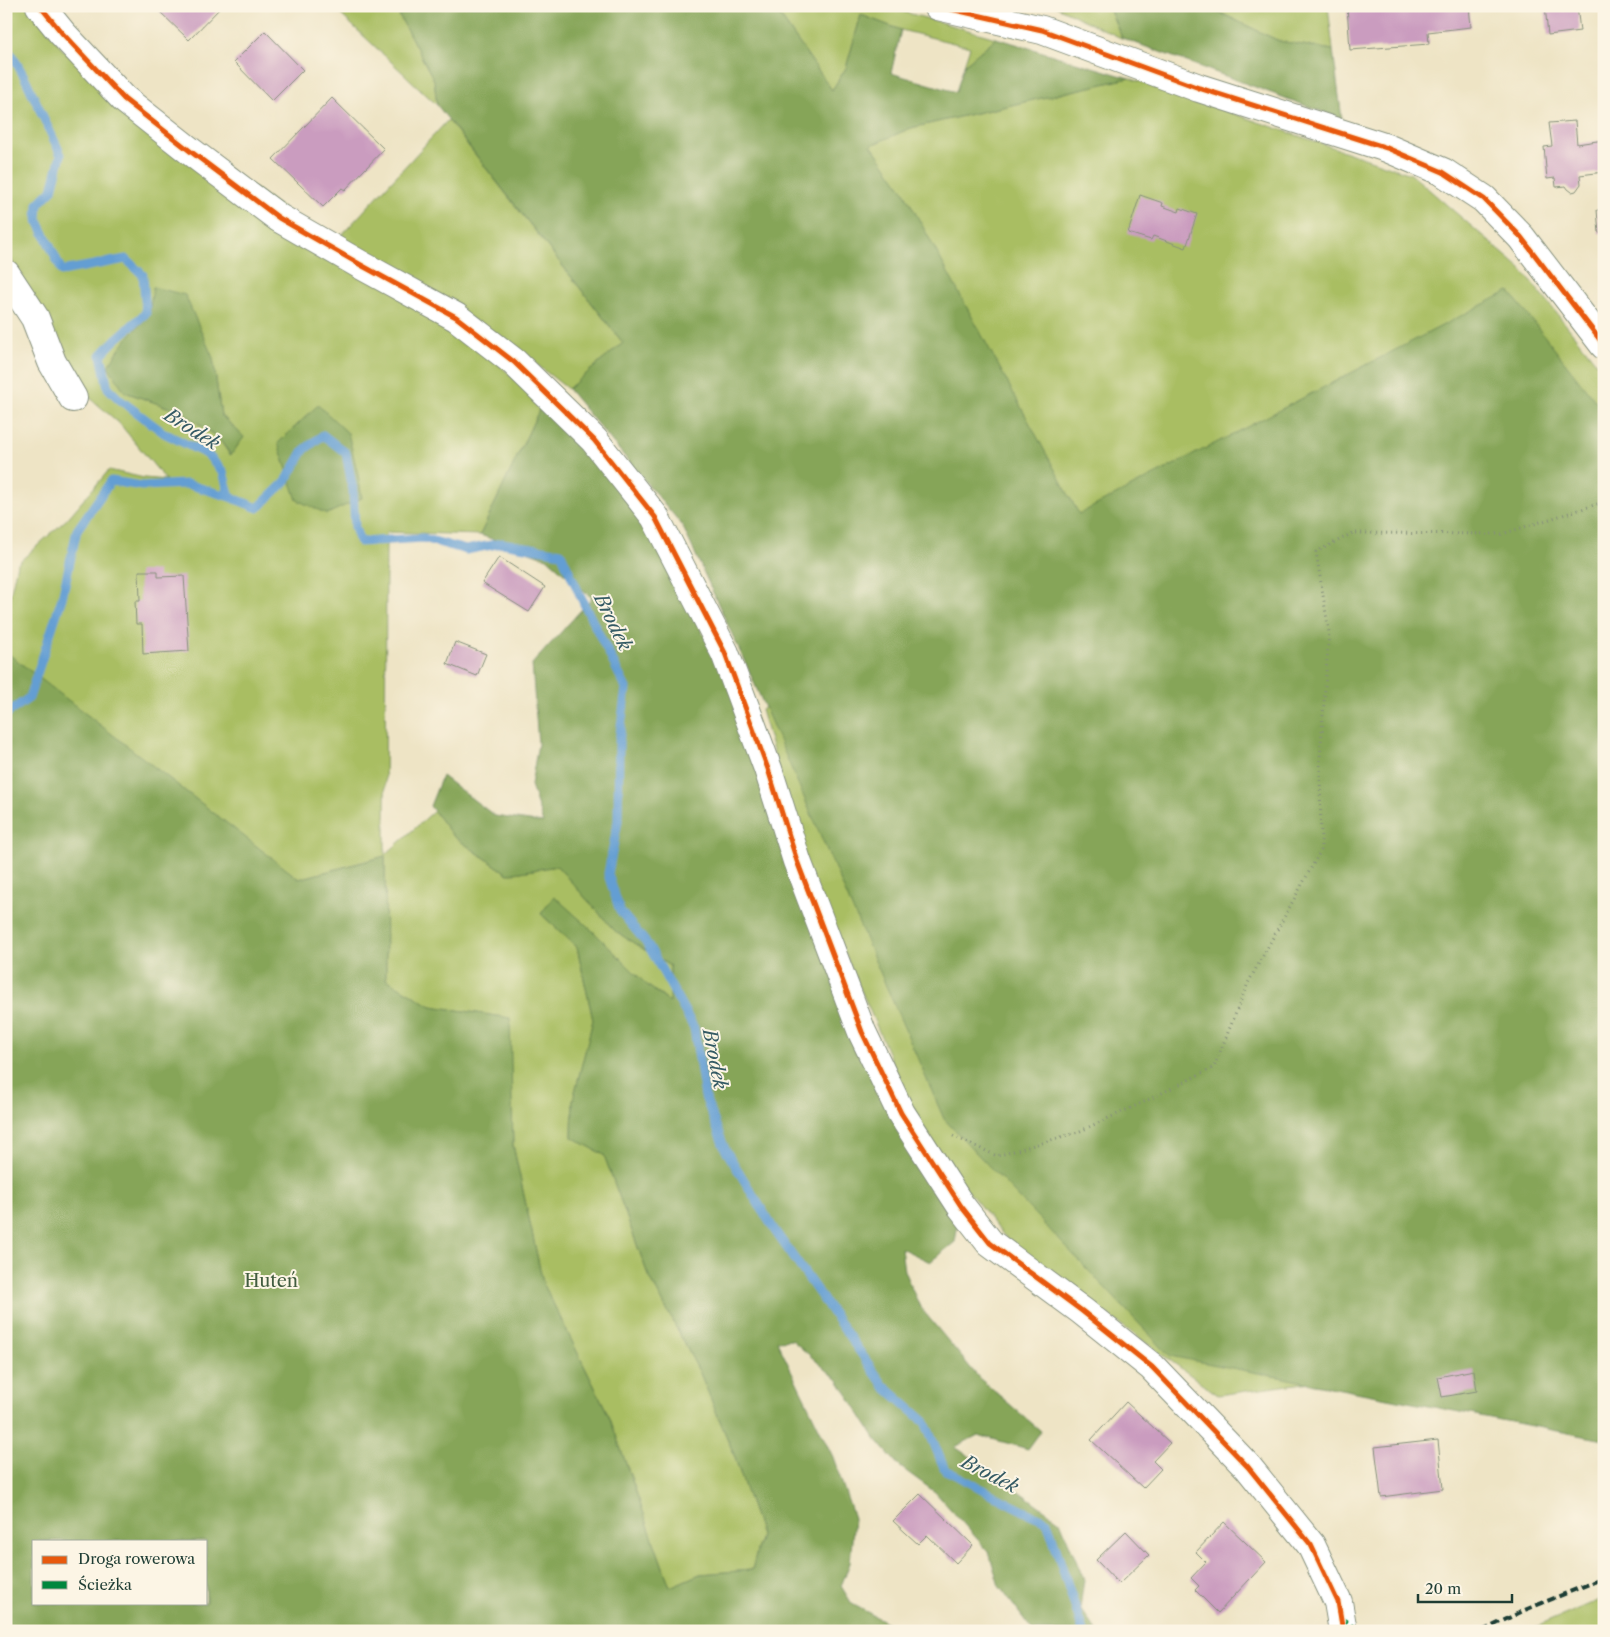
<svg xmlns="http://www.w3.org/2000/svg" width="1610" height="1637" viewBox="0 0 1610 1637" font-family="'Libre Caslon Text',serif">
<rect width="100%" height="100%" fill="#fcf5e5"/>
<filter id="ink" filterUnits="userSpaceOnUse"><feTurbulence type="fractalNoise" baseFrequency=".02" numOctaves="2"/><feDisplacementMap in="SourceGraphic" scale="10" xChannelSelector="R" yChannelSelector="G"/><feConvolveMatrix kernelMatrix="1 2 1 2 8 2 1 2 1" color-interpolation-filters="sRGB"/></filter>
<filter id="wash" filterUnits="userSpaceOnUse"><feTurbulence type="fractalNoise" baseFrequency=".0096" numOctaves="4" result="noise"/><feDisplacementMap in="SourceGraphic" scale="20" xChannelSelector="R" yChannelSelector="G"/><feGaussianBlur stdDeviation="1.12" result="paint"/><feColorMatrix in="noise" values="0 0 0 0 0 0 0 0 0 0 0 0 0 0 0 0 0 1.4 0 .05"/><feComposite in="paint" operator="in"/></filter>
<g filter="url(#wash)">
<rect width="100%" height="100%" fill="#eee4c5"/>
<path fill="#a9be62" stroke="#647e4b" fill-rule="evenodd" d="M6 6H29L63 50 410 300 493 359 542 404 480 535 386 532 385 855 434 811 453 836 508 874 557 866 615 931 670 966 671 1003 647 985 596 934 554 897 541 914 577 947 593 1020 573 1100 572 1137 604 1155 647 1272 700 1373 733 1452 761 1535 752 1570 700 1574 670 1587 609 1416 543 1283 513 1145 509 1018 431 1006 386 979 385 856 299 879 499 1631H6V597L9 601 17 564 67 519 109 470 144 478 166 480 119 423 73 383 35 298 10 258 6 247ZM150 315 213 358 221 415 244 437 230 455 219 439 184 413 125 392 127 338ZM34 1541H206V1603H34Z
M334 6H394L434 80 437 105 336 10Z
M773 6H883L996 38 964 65 970 47 901 30 861 15 846 68 832 90Z
M1055 6H1108L1122 38H1121Z
M1206 6H1328L1333 50 1279 41Z
M1129 78 1411 174 1521 269 1604 372V1399L1554 1348 1218 1395 1051 1274 1005 1237 969 1192 901 1113 904 1089 807 866 761 710 926 601 870 145 911 128Z
M448 120 623 343 568 389 499 335 337 240Z
M1604 1598V1631H1527Z"/>
<path fill="#86a558" stroke="#527146" fill-rule="evenodd" d="M394 6H773L832 90 846 68 861 15 901 30 891 73 956 92 964 65 996 38 1129 78 911 128 871 145 903 190 1079 514 1509 291 1604 412V1440L1170 1356 944 1119 749 671 682 525 568 389 623 343 437 105 434 80Z
M1108 6H1206L1279 41 1333 50 1342 119 1122 38Z
M153 287 185 295 213 358 221 415 244 437 231 455 219 439 184 413 125 392 108 366 127 338 149 315Z
M542 404 629 496 739 701 808 900 959 1218 955 1242 930 1262 901 1248 904 1271 920 1307 979 1378 1041 1431 1028 1449 978 1435 955 1447 988 1469 1060 1521 1084 1580 1080 1608 1097 1631H1033L999 1586 989 1552 935 1492 899 1466 875 1438 838 1380 792 1340 777 1341 833 1457 854 1518 850 1563 841 1586 852 1604 903 1631H751L741 1628 737 1631H6V652L299 879 385 856 386 979 431 1006 510 1018 513 1145 543 1283 609 1416 670 1587 700 1574 752 1570 761 1535 733 1452 700 1373 647 1272 604 1155 572 1137 573 1100 593 1020 577 947 541 914 554 896 596 934 647 985 670 1003V966L615 931 557 866 508 874 453 836 430 806 442 776 495 816 543 823 531 785 538 744 532 664 592 598 547 558 480 535ZM34 1541H206V1603H34Z
M318 405 348 433 358 475 362 498 327 514 297 500 278 443Z"/>
<g fill="none" stroke-linecap="round" stroke-linejoin="round">
<path stroke="#649ed3" stroke-width="9" d="M6 51 12 55 25 78 61 155 52 190 38 204 37 219 62 271 126 259 143 275 146 313 115 340 101 355 108 388 119 399 164 433 208 455 223 472 230 497 258 508 286 481 304 450 323 435 346 453 353 490 355 528 360 542 423 538 466 550 502 543 561 553 584 604 626 688 619 742 618 821 608 874 620 911 648 945 694 1028 705 1097 725 1149 775 1231 884 1386 925 1422 945 1470C980 1486 1012 1508 1047 1521L1083 1631
M6 714 29 698 62 598 77 530 111 481 142 486 187 484 230 497"/>
</g>
<g id="blocks">
<path fill="#ca9cbf" d="M154 6H222L189 40Z
M1347 6H1469L1471 27 1428 32 1429 44 1350 50Z
M1545 6H1577L1580 31 1548 35Z
M265 31 303 70 272 101 234 62Z
M332 98 384 149 345 190 342 188 323 207 273 159Z
M1575 121 1577 144 1604 140V172L1580 175 1581 184 1576 191 1572 192 1568 189 1566 186 1556 187 1555 178 1547 179 1544 147 1552 146 1549 123Z
M1140 195 1163 203 1162 206 1179 212 1180 208 1197 214 1186 248 1153 236 1151 240 1128 233Z
M1604 209V233H1599L1597 210Z
M499 557 545 587 529 612 482 583Z
M139 571H158V577L184 576 189 651 143 654 142 624H136L135 601H140Z
M455 642 486 654 477 676 447 664Z
M1474 1370 1477 1391 1442 1397 1438 1377Z
M1126 1402 1170 1443 1153 1461 1161 1469 1143 1488 1091 1440Z
M1438 1440 1443 1489 1381 1497 1375 1447Z
M920 1494 973 1545 956 1563 927 1535 918 1544 893 1521Z
M1224 1522 1266 1562 1218 1613 1195 1590 1199 1586 1191 1578 1206 1562 1196 1552Z
M1126 1531 1149 1555 1119 1584 1096 1560Z"/>
</g>
</g>
<g filter="url(#ink)">
<use href="#blocks" fill-opacity="0" stroke="#86907c" stroke-width="1"/>
<g fill="none" stroke-linecap="round" stroke-linejoin="round">
<defs>
<path id="minor" d="M40 6 62 33 124 99 190 151 279 218 361 265 456 317 514 362 594 440 655 517 725 653 768 769 797 861 862 1032 901 1113 961 1206 990 1243 1082 1311 1152 1367 1248 1467 1311 1545 1338 1602 1343 1631
M938 6 1042 30 1199 88 1387 148 1443 172 1484 199 1521 237 1604 345
M6 274 35 318 52 362 73 398"/>
</defs>
<use href="#minor" stroke="#86907c" stroke-width="30"/>
<path stroke="#86907c" stroke-width="3" stroke-dasharray="1 4" stroke-linecap="butt" d="M953 1136 997 1156 1078 1132 1146 1101 1214 1067 1248 983 1321 850 1320 758 1329 632 1316 552 1353 533 1502 534 1604 502
M1602 1397 1604 1396"/>
<use href="#minor" stroke="#fff" stroke-width="28"/>
<path stroke="#1f3d34" stroke-width="4" stroke-dasharray="8 4" stroke-linecap="butt" d="M1482 1631 1525 1610 1604 1578"/>
<path stroke="#00873e" stroke-width="4" stroke-dasharray="8 4" stroke-linecap="butt" d="M1341 1618 1360 1631"/>
<defs>
<path id="cycleway" d="M40 6 62 33 124 99 190 151 279 218 361 265 456 317 514 362 594 440 655 517 725 653 768 769 797 861 862 1032 901 1113 961 1206 990 1243 1082 1311 1152 1367 1248 1467 1311 1545 1338 1602 1343 1631
M938 6 1042 30 1199 88 1387 148 1443 172 1484 199 1521 237 1604 345"/>
</defs>
<use href="#cycleway" stroke="#fcf5e5" stroke-width="8"/>
<use href="#cycleway" stroke="#e8590c" stroke-width="5"/>
</g>
</g>
<g text-anchor="middle" dominant-baseline="central" stroke-width="4" stroke-linejoin="round" paint-order="stroke">
<g font-size="18" fill="#425d40" stroke="#fcf5e5">
<text x="271" y="1281">Huteń</text>
</g>
<g font-size="19" font-style="italic" fill="#345a64" stroke="#fcf5e5">
<text transform="translate(192 429) rotate(32)">Brodek</text>
<text transform="translate(613 622) rotate(64)">Brodek</text>
<text transform="translate(715 1059) rotate(79)">Brodek</text>
<text transform="translate(990 1474) rotate(27)">Brodek</text>
</g>
</g>
<rect width="1610" height="1637" fill="none" stroke="#fcf5e5" stroke-width="25"/>
<rect x="32" y="1540" width="175" height="65" fill="#fcf5e5" stroke="#a4ab9e"/>
<rect x="42" y="1556" width="25" height="8" fill="#e8590c" stroke="#a4ab9e"/>
<text x="78" y="1564" font-size="15" fill="#1f3d34">Droga rowerowa</text>
<rect x="42" y="1581" width="25" height="8" fill="#00873e" stroke="#a4ab9e"/>
<text x="78" y="1590" font-size="15" fill="#1f3d34">Ścieżka</text>
<path d="M1418 1594v8h94v-8" fill="none" stroke="#1f3d34" stroke-width="2.5"/>
<text x="1425" y="1594" font-size="15" fill="#1f3d34" stroke="#fcf5e5" stroke-width="4" paint-order="stroke">20 m</text>
</svg>
